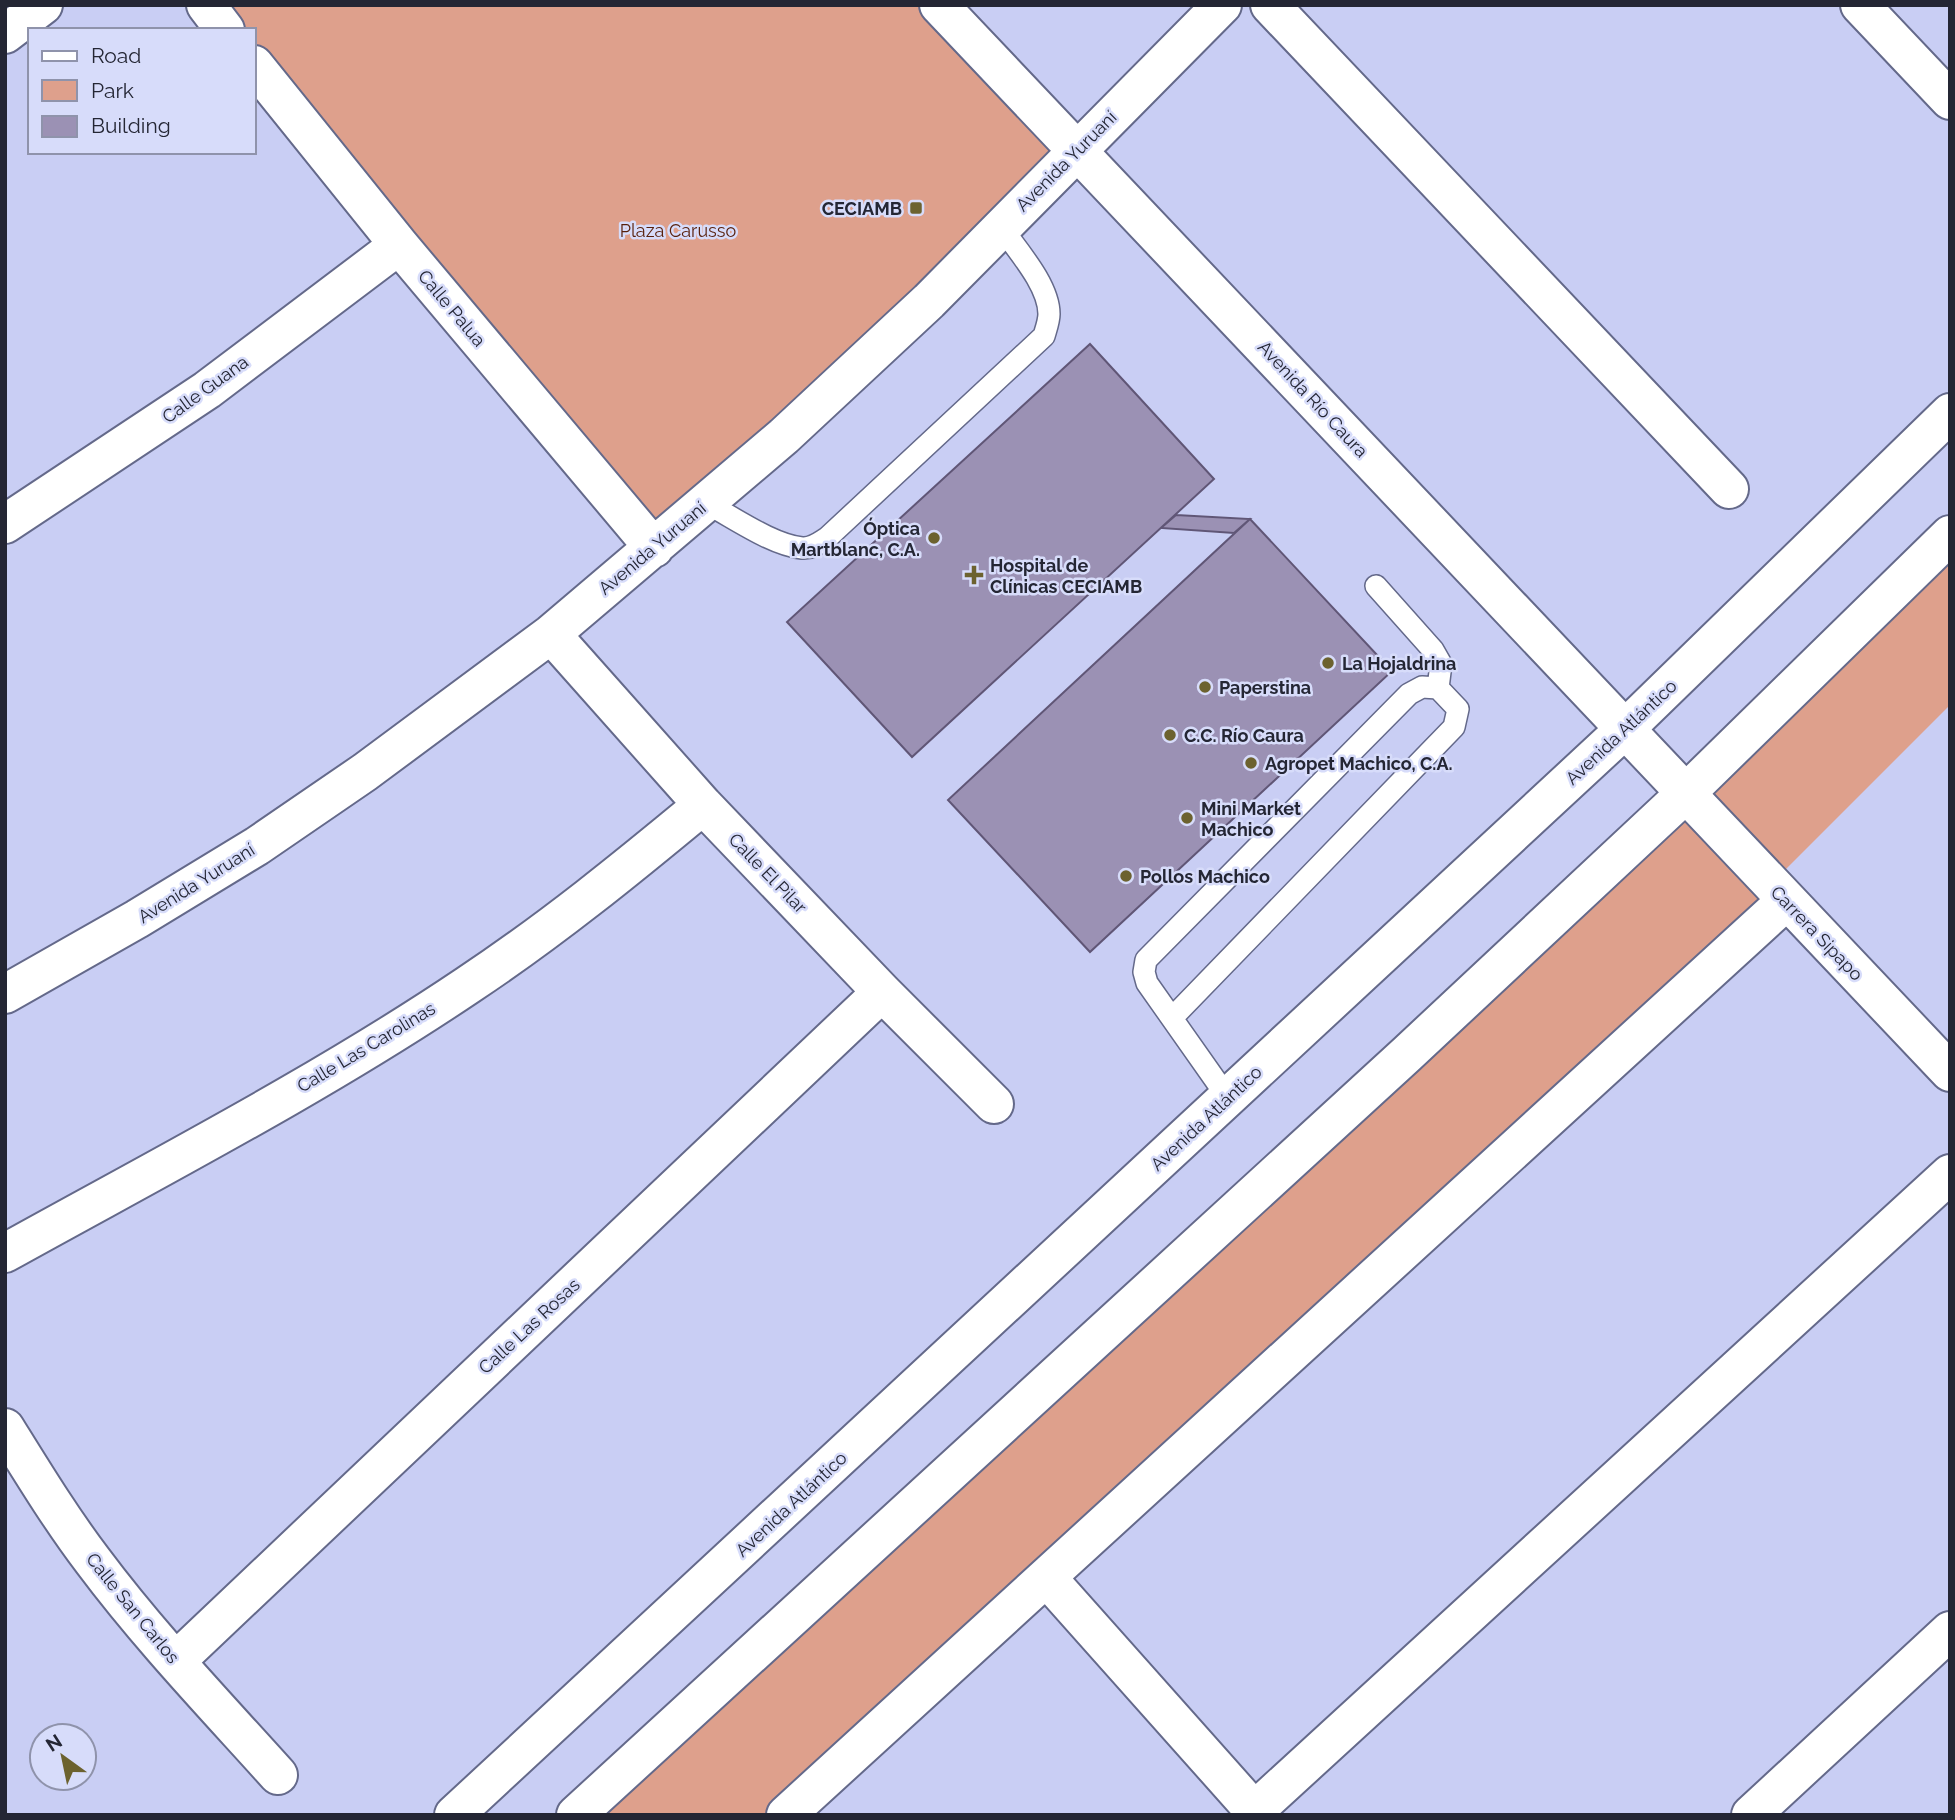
<svg xmlns="http://www.w3.org/2000/svg" width="1955" height="1820" viewBox="0 0 1955 1820" font-family="Raleway,sans-serif">
<rect width="100%" height="100%" fill="#c9cef4"/>
<path fill="#dea08c" d="M206 5H939L1076 150 654 548 254 65V30H225Z
M1950 535V705L1771 884 1786 901 786 1815H576Z"/>
<path fill="#9b91b4" stroke="#605676" stroke-width="2" d="M1090 344 1214 479 912 757 787 622Z
M1176 515 1250 519 1234 533 1161 528Z
M1250 519 1392 671 1090 952 948 800Z"/>
<g fill="none" stroke-linecap="round" stroke-linejoin="round">
<defs>
<path id="lane" d="M706 503C733 517 772 545 802 548 812 549 819 543 827 538L1044 336C1046 329 1049 321 1049 314 1049 285 1017 250 1001 227
M1376 586 1433 650 1441 664 1438 688
M1172 1018 1454 727 1458 709 1438 688 1422 687 1409 694 1146 960 1144 972 1147 983 1228 1098"/>
<path id="street" d="M206 5 225 30
M939 5 1950 1072
M1270 5 1729 489
M1860 5 1950 100
M5 34 43 5
M254 65 399 245 654 548
M5 524 207 390 399 245
M551 634 703 805 882 992 994 1104
M5 994 137 919 257 846 365 772 551 634 784 436 929 301 1222 5
M5 1253C160 1167 321 1084 468 985 551 930 627 868 703 805
M5 1428C33 1473 61 1519 93 1561 149 1636 215 1705 278 1775
M1047 1578 1258 1815
M176 1661 882 992
M786 1815 1786 901
M1250 1815 1950 1174
M1751 1815 1950 1631"/>
<path id="secondary" d="M454 1815 1625 729 1950 413
M576 1815 1407 1054 1685 794 1950 535"/>
</defs>
<use href="#lane" stroke="#64698a" stroke-width="24"/>
<use href="#street" stroke="#64698a" stroke-width="42"/>
<use href="#secondary" stroke="#64698a" stroke-width="42"/>
<use href="#lane" stroke="#fff" stroke-width="21"/>
<use href="#street" stroke="#fff" stroke-width="38"/>
<use href="#secondary" stroke="#fff" stroke-width="38"/>
</g>
<g fill="#6c622f" stroke="#d7dcfa" stroke-width="2.5">
<rect x="909" y="201" width="14" height="14" rx="3.5"/>
<circle cx="934" cy="538" r="7"/>
<path d="M970.5 564.5h7v7h7v7h-7v7h-7v-7h-7v-7h7z"/>
<circle cx="1328" cy="663" r="7"/>
<circle cx="1205" cy="687" r="7"/>
<circle cx="1170" cy="735" r="7"/>
<circle cx="1251" cy="763" r="7"/>
<circle cx="1187" cy="818" r="7"/>
<circle cx="1126" cy="876" r="7"/>
</g>
<g text-anchor="middle" dominant-baseline="central" stroke-width="5" stroke-linejoin="round" paint-order="stroke">
<g font-size="18" fill="#242634" stroke="#d7dcfa">
<text transform="translate(1066 161) rotate(-45)">Avenida Yuruaní</text>
<text transform="translate(452 308) rotate(50)">Calle Palua</text>
<text transform="translate(205 389) rotate(-36)">Calle Guana</text>
<text transform="translate(1313 399) rotate(47)">Avenida Río Caura</text>
<text transform="translate(652 548) rotate(-40)">Avenida Yuruaní</text>
<text transform="translate(1621 732) rotate(-43)">Avenida Atlántico</text>
<text transform="translate(768 873) rotate(46)">Calle El Pilar</text>
<text transform="translate(196 883) rotate(-32)">Avenida Yuruaní</text>
<text transform="translate(1817 933) rotate(46)">Carrera Sipapo</text>
<text transform="translate(366 1047) rotate(-31)">Calle Las Carolinas</text>
<text transform="translate(1206 1118) rotate(-43)">Avenida Atlántico</text>
<text transform="translate(529 1326) rotate(-43)">Calle Las Rosas</text>
<text transform="translate(791 1504) rotate(-43)">Avenida Atlántico</text>
<text transform="translate(133 1608) rotate(51)">Calle San Carlos</text>
</g>
<g font-size="18" font-weight="bold" fill="#242634" stroke="#d7dcfa" text-anchor="start">
<text x="902" y="208" text-anchor="end">CECIAMB</text>
<text x="920" y="528" text-anchor="end">Óptica<tspan x="920" dy="21">Martblanc, C.A.</tspan></text>
<text x="990" y="565">Hospital de<tspan x="990" dy="21">Clínicas CECIAMB</tspan></text>
<text x="1342" y="663">La Hojaldrina</text>
<text x="1219" y="687">Paperstina</text>
<text x="1184" y="735">C.C. Río Caura</text>
<text x="1265" y="763">Agropet Machico, C.A.</text>
<text x="1201" y="808">Mini Market<tspan x="1201" dy="21">Machico</tspan></text>
<text x="1140" y="876">Pollos Machico</text>
</g>
<g font-size="18" fill="#581f0a" stroke="#d7dcfa">
<text x="678" y="230">Plaza Carusso</text>
</g>
</g>
<rect width="1955" height="1820" fill="none" stroke="#242634" stroke-width="14"/>
<rect x="28" y="28" width="228" height="126" fill="#d7dcfa" stroke="#8f93ab" stroke-width="2"/>
<rect x="42" y="51" width="35" height="10" fill="#ffffff" stroke="#8f93ab" stroke-width="2"/>
<text x="91" y="63" font-size="21" fill="#242634">Road</text>
<rect x="42" y="80" width="35" height="21" fill="#dea08c" stroke="#8f93ab" stroke-width="2"/>
<text x="91" y="98" font-size="21" fill="#242634">Park</text>
<rect x="42" y="116" width="35" height="21" fill="#9b91b4" stroke="#8f93ab" stroke-width="2"/>
<text x="91" y="133" font-size="21" fill="#242634">Building</text>
<g transform="translate(63 1757) rotate(327)"><circle r="33" fill="#d7dcfa" stroke="#8f93ab" stroke-width="2"/>
<path d="M0-5L12 26L0 18L-12 26Z" fill="#6c622f"/>
<text y="-10" font-size="19" font-weight="bold" text-anchor="middle" fill="#242634">N</text>
</g>
</svg>
